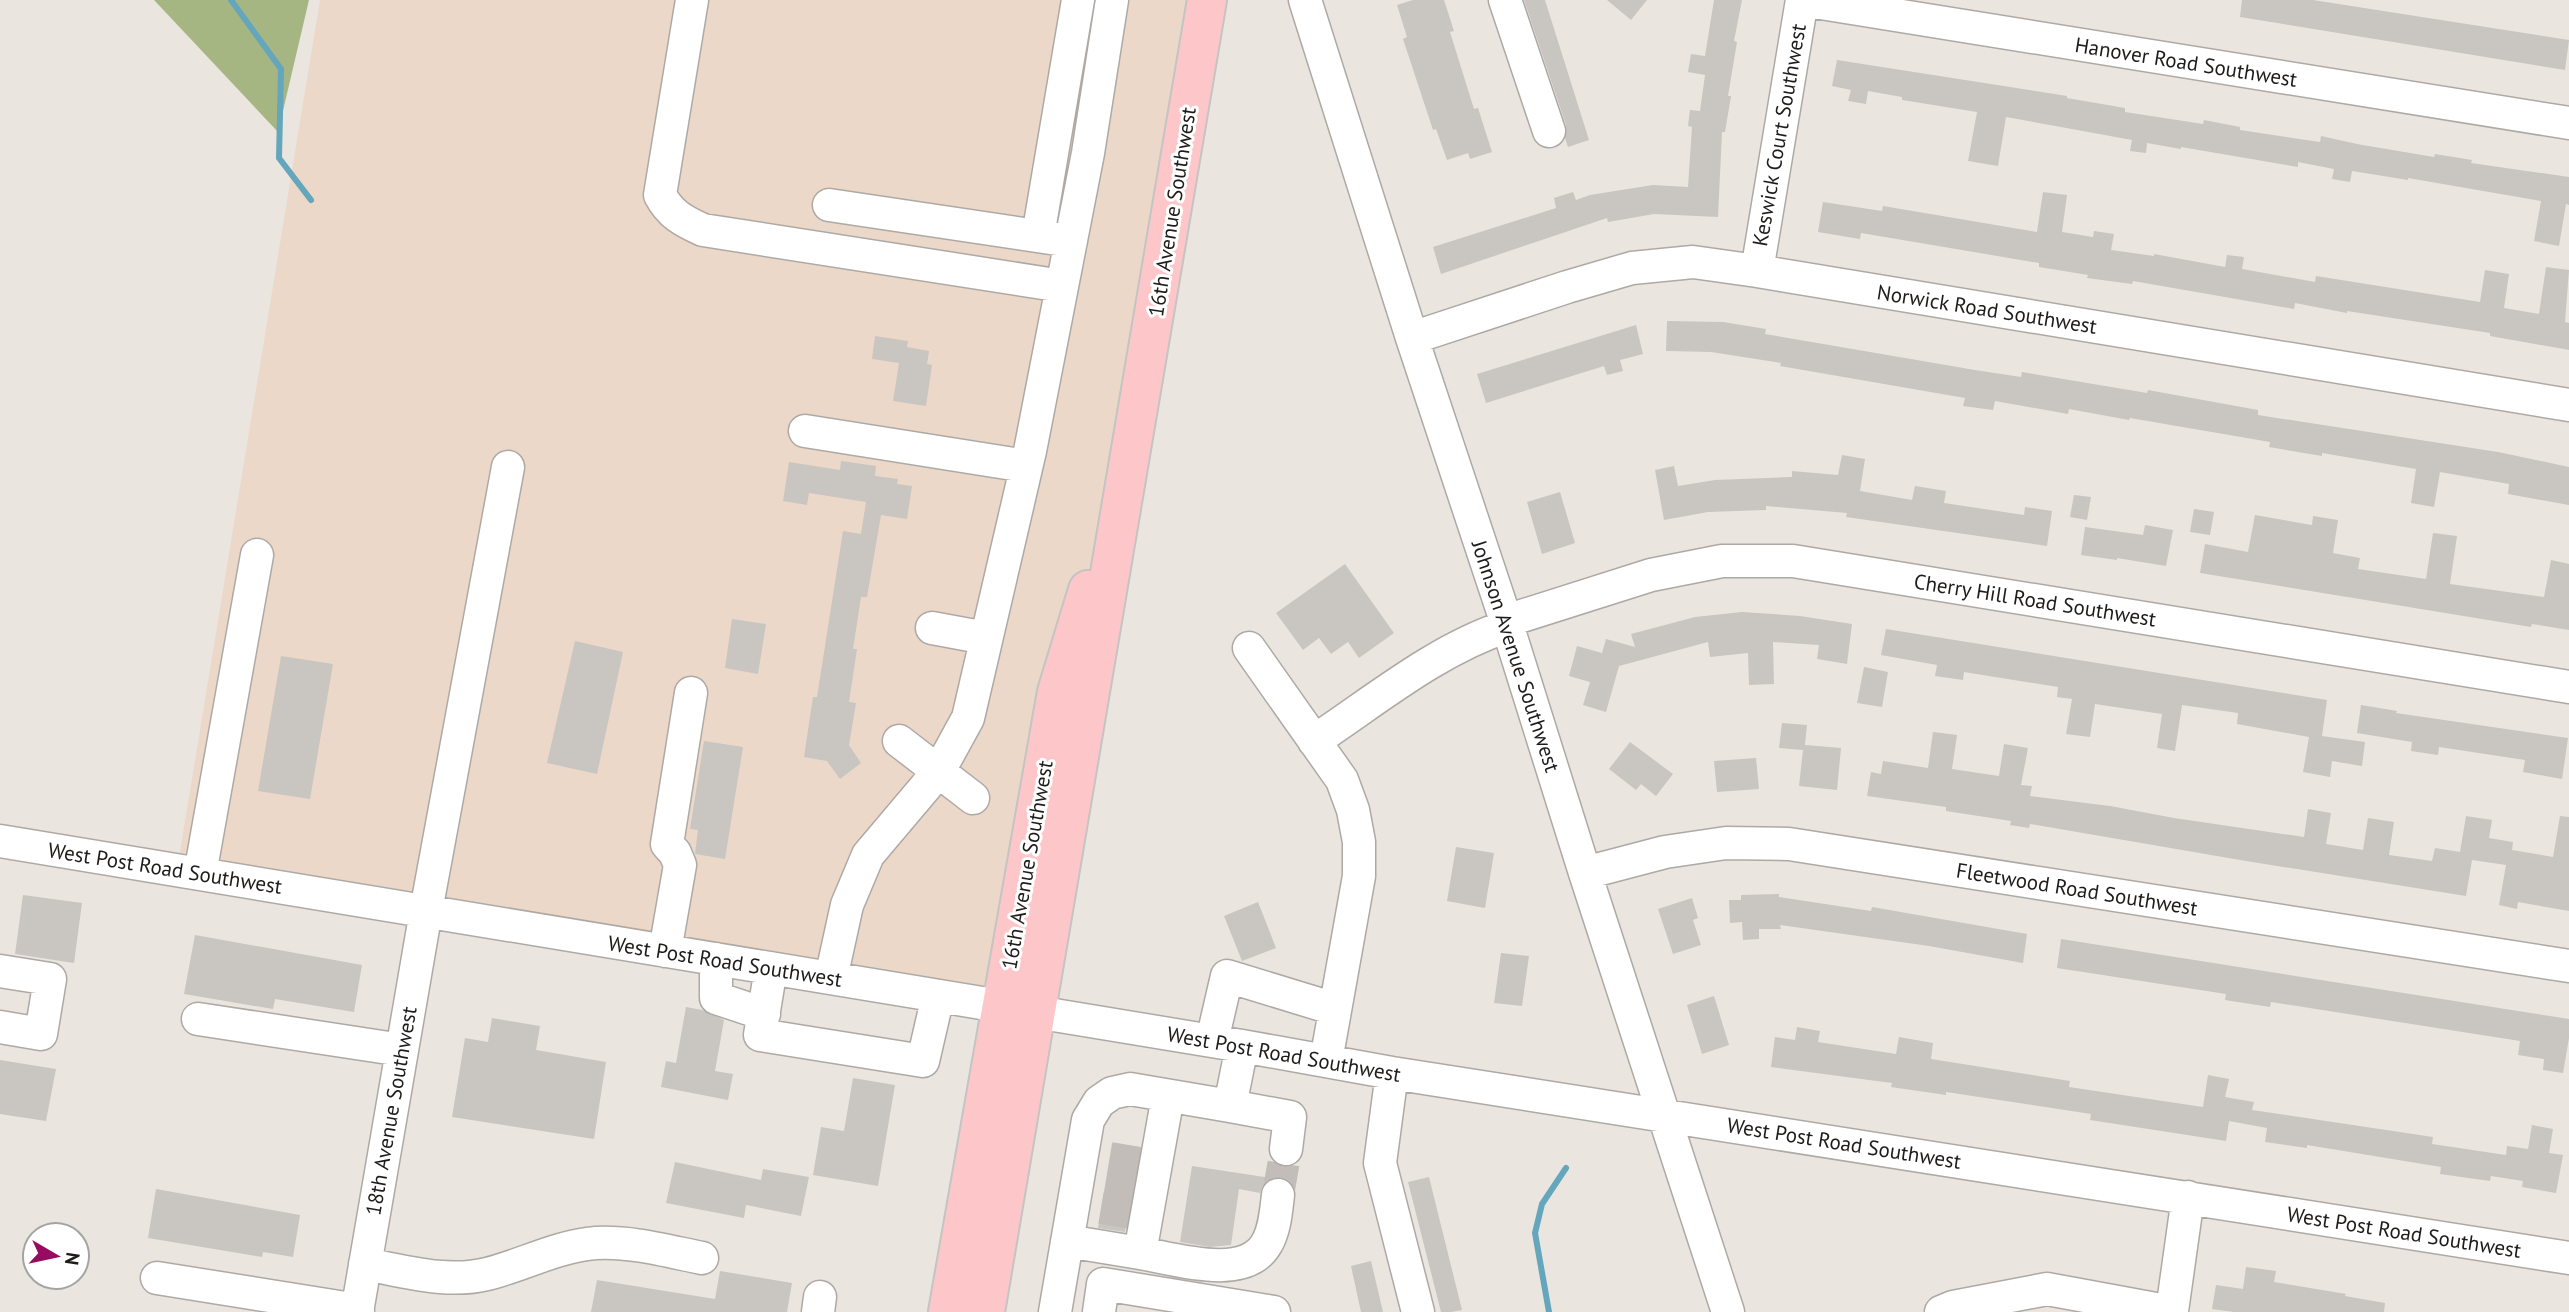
<svg xmlns="http://www.w3.org/2000/svg" width="2569" height="1312" viewBox="0 0 2569 1312" font-family="'PT Sans',sans-serif">
<rect width="100%" height="100%" fill="#ebe5e0"/>
<path fill="#ecd8c9" d="M320 0H1207L1038 1013 177 870Z"/>
<path fill="#a6b682" d="M154 0H309L278 132Z"/>
<g fill="none" stroke-linecap="round" stroke-linejoin="round">
<path stroke="#64a6bc" stroke-width="6" d="M231 0 281 69 279 158 311 200
M1549 1312 1535 1233 1542 1204 1566 1168"/>
</g>
<path fill="#c9c5c0" d="M1413 0H1444L1454 31 1450 32 1474 109 1478 108 1492 152 1470 159 1468 153 1447 160 1436 129 1433 130 1403 39 1407 37 1397 5Z
M1524 0H1545L1589 140 1568 147 1565 138 1566 125Z
M1607 0H1647L1631 20Z
M1714 0H1742L1734 41 1737 42 1728 96H1731L1725 132H1722L1718 217 1654 214 1608 222 1607 218 1441 274 1433 247 1556 208 1554 198 1573 192 1576 200 1590 195 1653 185 1688 187 1692 127 1688 126 1690 110 1700 111 1705 75 1688 72 1691 54 1705 56Z
M2242 0H2313L2569 40 2565 70 2240 17Z
M1837 60 2067 96V98L2125 108V112L2203 124 2204 120 2240 127V130L2320 142 2321 136 2357 144 2434 157 2435 154 2472 160 2471 163 2569 177V205L2566 204 2559 246 2534 241 2541 201 2408 178V180L2352 171 2350 182 2332 179 2334 169 2298 162V167L2181 147V149L2147 143 2146 153 2130 151 2132 140 2006 117 1998 166 1968 161 1977 112 1902 100V97L1868 91 1866 104 1848 101 1851 90 1832 86Z
M2043 192 2067 195 2062 232 2093 237 2094 231 2114 234 2111 250 2154 256V254L2225 267 2227 255 2244 257 2242 269 2315 282 2316 276 2480 302 2485 270 2509 274 2504 308 2539 314 2546 267 2569 270 2565 322 2569 323V350L2490 336V333L2347 311V313L2295 303 2294 309 2133 281 2132 284 2087 278 2088 275 2039 267V263L1861 233 1860 239 1818 232 1823 202 1882 211 1883 206 2037 232Z
M1667 321 1723 322 1766 329 1765 334 1975 370 2021 377 2022 372 2147 393 2148 390 2258 410V415L2498 452 2569 467V505L2508 494 2509 484 2440 472 2434 507 2411 503 2416 469 2322 453V456L2269 447 2270 442 2130 418 2129 420 2069 409 2068 414 1995 401 1993 410 1963 406 1965 398 1780 366 1781 363 1711 352 1666 351Z
M1636 325 1643 354 1620 360 1623 371 1607 375 1604 366 1486 403 1477 374Z
M875 336 908 341 907 347 929 351 927 364 932 365 926 406 893 401 899 363 872 359Z
M1842 455 1865 459 1860 491 1912 500 1915 486 1946 491 1944 503 2024 515 2025 507 2052 511 2047 546 1846 517 1847 513 1766 506V510L1708 512 1664 520 1655 470 1674 466 1678 486 1715 480 1792 477V471L1838 475Z
M841 461 876 466 875 476 898 479 897 484 912 486 907 519 881 515 867 597H861L853 649H857L849 702 856 703 849 745 861 763 840 779 827 761 804 757 813 697H817L843 531 861 534 866 502 809 493 807 505 783 501 789 462 840 470Z
M1560 492 1575 543 1542 554 1527 502Z
M2074 495 2091 497 2087 520 2070 517Z
M2194 509 2214 512 2210 535 2190 532Z
M2255 515 2312 525 2313 516 2338 520 2333 553 2360 558 2358 569 2426 579 2433 533 2457 536 2450 584 2544 597 2551 560 2569 564V630L2532 624 2531 627 2200 573 2205 544 2248 552Z
M2145 525 2173 530 2166 566 2117 558V560L2081 555 2085 527 2143 535Z
M1345 564 1394 633 1359 658 1348 642 1331 654 1319 638 1303 650 1276 613Z
M1742 612 1800 616 1852 624 1847 664 1817 659 1819 645 1773 642 1774 684 1749 685 1748 653 1710 657 1708 642 1619 666 1606 712 1583 705 1590 682 1569 676 1577 646 1602 653 1606 639 1635 647 1631 634 1695 617Z
M732 619 766 624 758 674 725 668Z
M1886 629 2327 700 2322 736 2365 742 2362 766 2332 761 2330 777 2303 772 2309 737 2237 724 2238 713 2182 705 2175 751 2157 748 2162 714 2095 704 2090 737 2066 734 2072 699 2057 697 2058 687 1964 672 1963 680 1935 676 1937 665 1881 655Z
M575 641 623 652 597 774 547 763Z
M281 656 333 664 310 799 258 791Z
M1864 667 1888 672 1882 707 1857 703Z
M2361 705 2397 711 2396 713 2568 738 2562 779 2523 772 2525 760 2439 747 2438 755 2411 751 2412 742 2357 733Z
M1782 723 1807 725 1805 745 1841 748 1837 790 1799 786 1803 750 1779 748Z
M1933 732 1957 735 1952 769 1999 776 2004 744 2028 748 2021 785 2032 786 2030 796 2110 806 2174 818 2304 837 2308 809 2331 813 2326 844 2363 850 2368 818 2394 822 2389 855 2432 861 2435 848 2460 852 2466 816 2492 820 2489 838 2513 842 2512 850 2553 857 2560 816 2569 817V911L2518 902 2517 909 2499 905 2506 865 2472 860 2466 896 2246 861 2030 824 2029 828 2010 825 2011 821 1946 811V807L1867 796 1871 772 1881 774 1883 761 1928 768Z
M704 741 743 747 725 859 695 854 698 830 690 829Z
M1630 742 1673 774 1656 796 1641 784 1636 790 1609 769Z
M1756 758 1759 789 1717 792 1714 761Z
M1456 847 1494 853 1485 908 1447 901Z
M1779 894V897L1871 911 1872 907 2027 934 2023 963 1929 946 1780 925 1781 929H1759V939L1743 940 1742 922 1730 923 1729 900H1741V895Z
M23 895 82 903 74 963 15 954Z
M1692 898 1698 918 1693 920 1701 945 1673 954 1658 909Z
M1258 902 1276 948 1242 961 1224 916Z
M195 935 362 965 354 1012 275 999 273 1009 184 994Z
M2061 939 2569 1019V1038L2563 1073 2543 1070 2544 1059 2518 1055 2520 1041 2271 1002 2270 1007 2225 1000 2226 994 2057 968Z
M1501 953 1529 956 1522 1006 1494 1003Z
M1714 996 1729 1045 1702 1054 1687 1005Z
M686 1007 702 1010 724 1020 715 1071 733 1074 728 1100 661 1087 666 1061 676 1063Z
M492 1018 540 1026 536 1050 606 1062 594 1139 452 1117 465 1038 488 1042Z
M1797 1027 1820 1031 1818 1042 1896 1054 1899 1037 1933 1043 1931 1059 2070 1081 2069 1087 2203 1107 2208 1075 2229 1079 2225 1097 2254 1102 2252 1110 2433 1137 2432 1144 2506 1155 2507 1146 2528 1149 2532 1125 2553 1129 2549 1153 2563 1155 2556 1193 2522 1187 2523 1181 2491 1176 2490 1181 2440 1174 2441 1167 2307 1145V1148L2265 1142 2267 1128 2229 1121 2226 1141 2090 1120 2091 1114 1946 1092V1095L1891 1087 1892 1083 1771 1067 1775 1037 1795 1040Z
M0 1060 56 1069 46 1121 0 1114Z
M853 1078 895 1085 878 1186 813 1175 821 1127 844 1131Z
M1112 1143 1140 1147 1125 1232 1098 1228Z
M675 1162 761 1180 763 1169 809 1177 801 1216 746 1205 744 1218 666 1203Z
M1274 1163 1283 1167 1294 1166 1291 1183 1281 1177 1272 1178Z
M1192 1166 1271 1178 1264 1184 1260 1193 1239 1189 1231 1245 1210 1247 1180 1242Z
M1429 1177 1462 1310 1451 1312H1441L1408 1182Z
M156 1189 300 1215 293 1257 263 1252 262 1257 148 1238Z
M1371 1261 1383 1312H1361L1351 1266Z
M2246 1267 2276 1271 2274 1282 2346 1294 2345 1296 2385 1303 2384 1312H2234L2212 1309 2216 1285 2243 1289Z
M720 1271 792 1283 787 1312H591L597 1280 715 1299Z"/>
<g fill="none" stroke-linecap="round" stroke-linejoin="round">
<path stroke="#c2bdb8" stroke-width="32" stroke-dasharray="32 16" stroke-linecap="butt" d="M1110 1158 1139 1163
M1106 1182 1135 1187
M1278 1195 1286 1149
M1101 1208 1131 1213"/>
<defs>
<path id="minor" d="M692 0 660 195C670 214 683 221 703 230L1062 286
M1305 0 1412 338 1506 621 1585 873 1728 1312
M1505 0 1549 131
M829 205 1071 241
M1038 236 1078 0
M1757 271 1802 0 2569 123
M1412 338 1567 287 1632 268 1693 262 1757 271 2569 405
M805 431 1026 466
M1506 621 1651 575 1722 561H1793L2569 687
M932 628 986 638
M1249 648 1342 780 1353 810 1359 842V876L1326 1061
M899 741 973 798
M1314 741C1376 700 1437 649 1508 626
M0 841 1242 1046 1392 1073 2569 1258
M1585 873 1665 852 1726 843 1789 844 2569 966
M200 874 257 555
M665 951 680 865 675 853 667 844 691 693
M716 959V998L764 1014
M771 968 760 1035 923 1061 938 996
M0 971 50 979 41 1034 0 1027
M831 978 847 905 868 855 939 771 968 718 1030 451 1088 153 1112 0
M198 1019 402 1050
M1212 1041 1227 976 1335 1009
M1392 1073 1380 1163 1418 1312
M1230 1106 1290 1117 1286 1149
M1067 1241 1140 1253 1168 1096
M1140 1253C1175 1259 1246 1282 1267 1243 1275 1229 1276 1211 1278 1195
M365 1264C404 1271 448 1284 487 1274 523 1265 558 1246 596 1243 631 1241 667 1251 702 1258
M157 1278 358 1310
M2172 1311 2188 1197
M357 1312 426 911 508 467
M818 1312 820 1297
M1055 1312 1088 1120 1099 1102 1112 1093 1130 1089 1230 1106 1242 1046
M1099 1312 1103 1284 1274 1312
M1941 1312 1953 1307 2047 1289 2172 1312"/>
<path id="major" d="M948 1312 1057 692 1088 590
M985 1312 1207 0"/>
</defs>
<use href="#minor" stroke="#aea9a5" stroke-width="35"/>
<use href="#major" stroke="#c4c4c3" stroke-width="42"/>
<use href="#minor" stroke="#fff" stroke-width="32"/>
<use href="#major" stroke="#fdc7ca" stroke-width="38"/>
</g>
<g text-anchor="middle" dominant-baseline="central" stroke-width="6" stroke-linejoin="round" paint-order="stroke">
<g font-size="21" fill="#1e1c1a" stroke="#fff">
<text transform="translate(2186 62) rotate(9)">Hanover Road Southwest</text>
<text transform="translate(1779 135) rotate(-80)">Keswick Court Southwest</text>
<text transform="translate(1172 212) rotate(-81)">16th Avenue Southwest</text>
<text transform="translate(1987 309) rotate(9)">Norwick Road Southwest</text>
<text transform="translate(2035 600) rotate(9)">Cherry Hill Road Southwest</text>
<text transform="translate(1516 656) rotate(72)">Johnson Avenue Southwest</text>
<text transform="translate(1027 865) rotate(-80)">16th Avenue Southwest</text>
<text transform="translate(165 868) rotate(9)">West Post Road Southwest</text>
<text transform="translate(2077 889) rotate(9)">Fleetwood Road Southwest</text>
<text transform="translate(725 961) rotate(9)">West Post Road Southwest</text>
<text transform="translate(1284 1054) rotate(10)">West Post Road Southwest</text>
<text transform="translate(391 1111) rotate(-80)">18th Avenue Southwest</text>
<text transform="translate(1844 1143) rotate(9)">West Post Road Southwest</text>
<text transform="translate(2404 1232) rotate(9)">West Post Road Southwest</text>
</g>
</g>
<g transform="translate(56 1256) rotate(99)"><circle r="33" fill="#ffffff" stroke="#a5a4a3" stroke-width="2"/>
<path d="M0-5L12 26L0 18L-12 26Z" fill="#970c61"/>
<text y="-10" font-size="19" font-weight="bold" text-anchor="middle" fill="#1e1c1a">N</text>
</g>
</svg>
